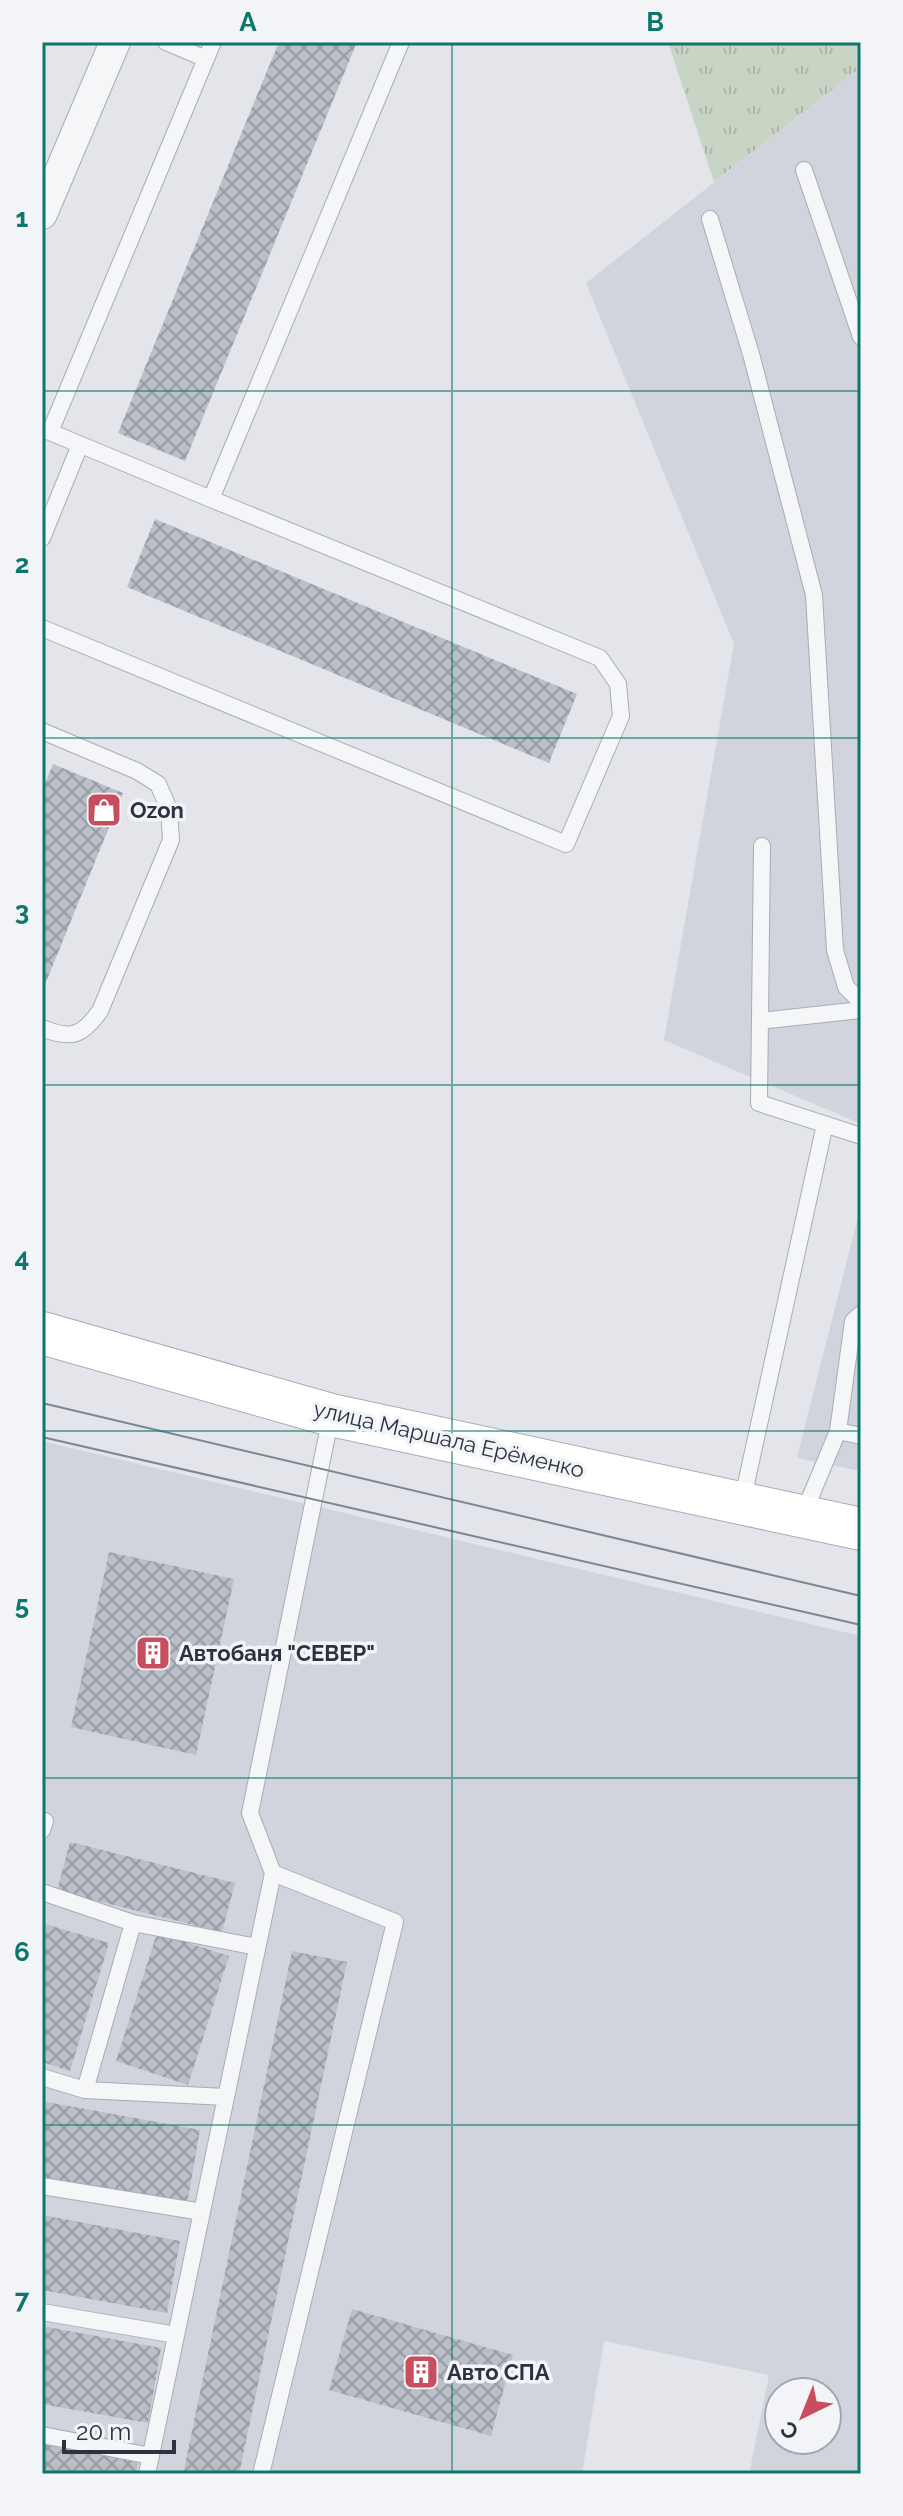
<svg xmlns="http://www.w3.org/2000/svg" width="903" height="2516" viewBox="0 0 903 2516" font-family="Raleway,sans-serif">
<defs>
<pattern id="grass-tufts" width="24" height="20" patternUnits="userSpaceOnUse" patternTransform="scale(2)"><rect width="24" height="20" fill="#c8d4c4"/><path d="M3 7l-1-3M5 7V3M7 7l1-3M15 17l-1-3M17 17v-4M19 17l1-3" fill="none" stroke="#acb6aa"/></pattern>
<pattern id="building-cross-hatch" width="8" height="8" patternUnits="userSpaceOnUse" patternTransform="scale(2)"><rect width="8" height="8" fill="#babec7"/><path d="M0 0l8 8M0 8l8-8" fill="none" stroke="#979ba3"/></pattern>
</defs>
<rect width="100%" height="100%" fill="#e3e5ea"/>
<path fill="#d1d4dc" fill-rule="evenodd" d="M857 42H861V1124L664 1040 734 644 586 283 856 71Z
M861 1205V1471L797 1458Z
M42 1441 861 1636V2474H749L769 2375 604 2341 582 2474H42ZM779 2392H827V2440H779Z"/>
<path fill="url(#grass-tufts)" d="M668 42H857L856 71 714 182Z"/>
<path fill="url(#building-cross-hatch)" d="M279 42H357L185 461 118 433Z
M155 519 577 694 549 763 127 587Z
M53 764 123 793 42 992V791Z
M109 1552 234 1579 196 1755 71 1727Z
M70 1842 235 1883 222 1932 57 1891Z
M45 1924 109 1943 70 2071 42 2062V1934Z
M157 1933 229 1956 188 2085 116 2061Z
M292 1951 347 1962 239 2474H183Z
M42 2101 200 2130 187 2204 42 2178Z
M42 2215 180 2241 167 2313 42 2290Z
M352 2309 513 2355 491 2436 329 2390Z
M42 2326 161 2348 148 2423 42 2404Z
M42 2444 138 2462 136 2474H42Z"/>
<g fill="none" stroke-linecap="round" stroke-linejoin="round">
<defs>
<path id="lane" d="M166 42 206 59
M213 42 50 432 211 499 401 42
M804 170 861 337
M710 219 751 354 814 595 835 950 846 987 861 1002
M42 538 80 445
M42 628 566 844 621 716 618 684 600 658 211 499
M42 731 137 771 158 784 169 809 171 840 100 1011C82 1036 71 1040 42 1028
M762 846 759 1103 861 1136
M760 1021 861 1010
M838 1431 861 1436
M742 1502 825 1124
M802 1517 838 1431 853 1321 861 1314
M42 1830 45 1821
M42 1892 133 1923 257 1947
M42 2077 85 2090 226 2097
M85 2090 133 1923
M42 2186 202 2212
M42 2312 176 2335
M42 2435 151 2456
M147 2474 273 1873
M261 2474 395 1922 273 1873 250 1813 331 1416"/>
<path id="street" d="M42 214 115 42"/>
<path id="secondary" d="M42 1333 331 1415 861 1529"/>
</defs>
<use href="#lane" stroke="#a8acb4" stroke-width="18"/>
<use href="#street" stroke="#a8acb4" stroke-width="32"/>
<use href="#secondary" stroke="#a8acb4" stroke-width="44"/>
<use href="#lane" stroke="#f5f6f8" stroke-width="16"/>
<use href="#street" stroke="#f5f6f8" stroke-width="30"/>
<use href="#secondary" stroke="#fff" stroke-width="42"/>
<path stroke="#7d8593" stroke-width="2" d="M42 1403 861 1596
M42 1437 861 1625"/>
</g>
<path fill="none" stroke="#0f766e" stroke-width="2" stroke-opacity="0.55" d="M452 42V2474M42 391H861M42 738H861M42 1085H861M42 1431H861M42 1778H861M42 2125H861"/>
<defs>
<symbol id="shop-square" viewBox="-11 -11 22 22"><rect x="-9" y="-9" width="18" height="18" rx="4" fill="#c84e5f" stroke="#f2f4f7"/><path d="M-5-2.5h2.3a2.7 3.5 0 0 1 5.4 0H5L5.5 6h-11ZM-1.5-2.5h3a1.5 2.3 0 0 0-3 0Z" fill="#fff"/></symbol>
<symbol id="building-square" viewBox="-11 -11 22 22"><rect x="-9" y="-9" width="18" height="18" rx="4" fill="#c84e5f" stroke="#f2f4f7"/><path d="M-4-6H4V6H1V3H-1V6H-4ZM-2.5-4.3h1.7v1.8h-1.7ZM.8-4.3h1.7v1.8H.8ZM-2.5-1h1.7V.8h-1.7ZM.8-1h1.7V.8H.8Z" fill="#fff"/></symbol>
</defs>
<g fill-rule="evenodd">
<use href="#shop-square" x="84" y="790" width="40" height="40"/>
<use href="#building-square" x="133" y="1633" width="40" height="40"/>
<use href="#building-square" x="401" y="2352" width="40" height="40"/>
</g>
<g text-anchor="middle" dominant-baseline="central" stroke-width="7" stroke-linejoin="round" paint-order="stroke">
<g font-size="22" font-weight="bold" fill="#2b3341" stroke="#f2f4f7" text-anchor="start">
<text x="130" y="810">Ozon</text>
<text x="179" y="1653">Автобаня "СЕВЕР"</text>
<text x="447" y="2372">Авто СПА</text>
</g>
<g font-size="22" fill="#2b3341" stroke="#f2f4f7">
<text transform="translate(449 1439) rotate(13)">улица Маршала Ерёменко</text>
</g>
</g>
<rect width="903" height="2516" fill="none" stroke="#f2f4f7" stroke-width="88"/>
<g transform="translate(803 2416) rotate(223)"><circle r="38" fill="#f2f4f7" stroke="#a2a7ae" stroke-width="2"/>
<path d="M0-6L14 30L0 20L-14 30Z" fill="#c84e5f"/>
<text y="-12" font-size="22" font-weight="bold" text-anchor="middle" fill="#2b3341">С</text>
</g>
<path d="M64 2440v12h110v-12" fill="none" stroke="#2b3341" stroke-width="4"/>
<text x="76" y="2440" font-size="24" fill="#2b3341" stroke="#f2f4f7" stroke-width="6" paint-order="stroke">20 m</text>
<rect x="44" y="44" width="815" height="2428" fill="none" stroke="#0f766e" stroke-width="3"/>
<g font-size="26" text-anchor="middle" font-weight="bold" fill="#0f766e">
<text x="248" y="31">A</text>
<text x="655" y="31">B</text>
<text x="22" y="227">1</text>
<text x="22" y="573">2</text>
<text x="22" y="920">3</text>
<text x="22" y="1267">4</text>
<text x="22" y="1614">5</text>
<text x="22" y="1961">6</text>
<text x="22" y="2308">7</text>
</g>
</svg>
